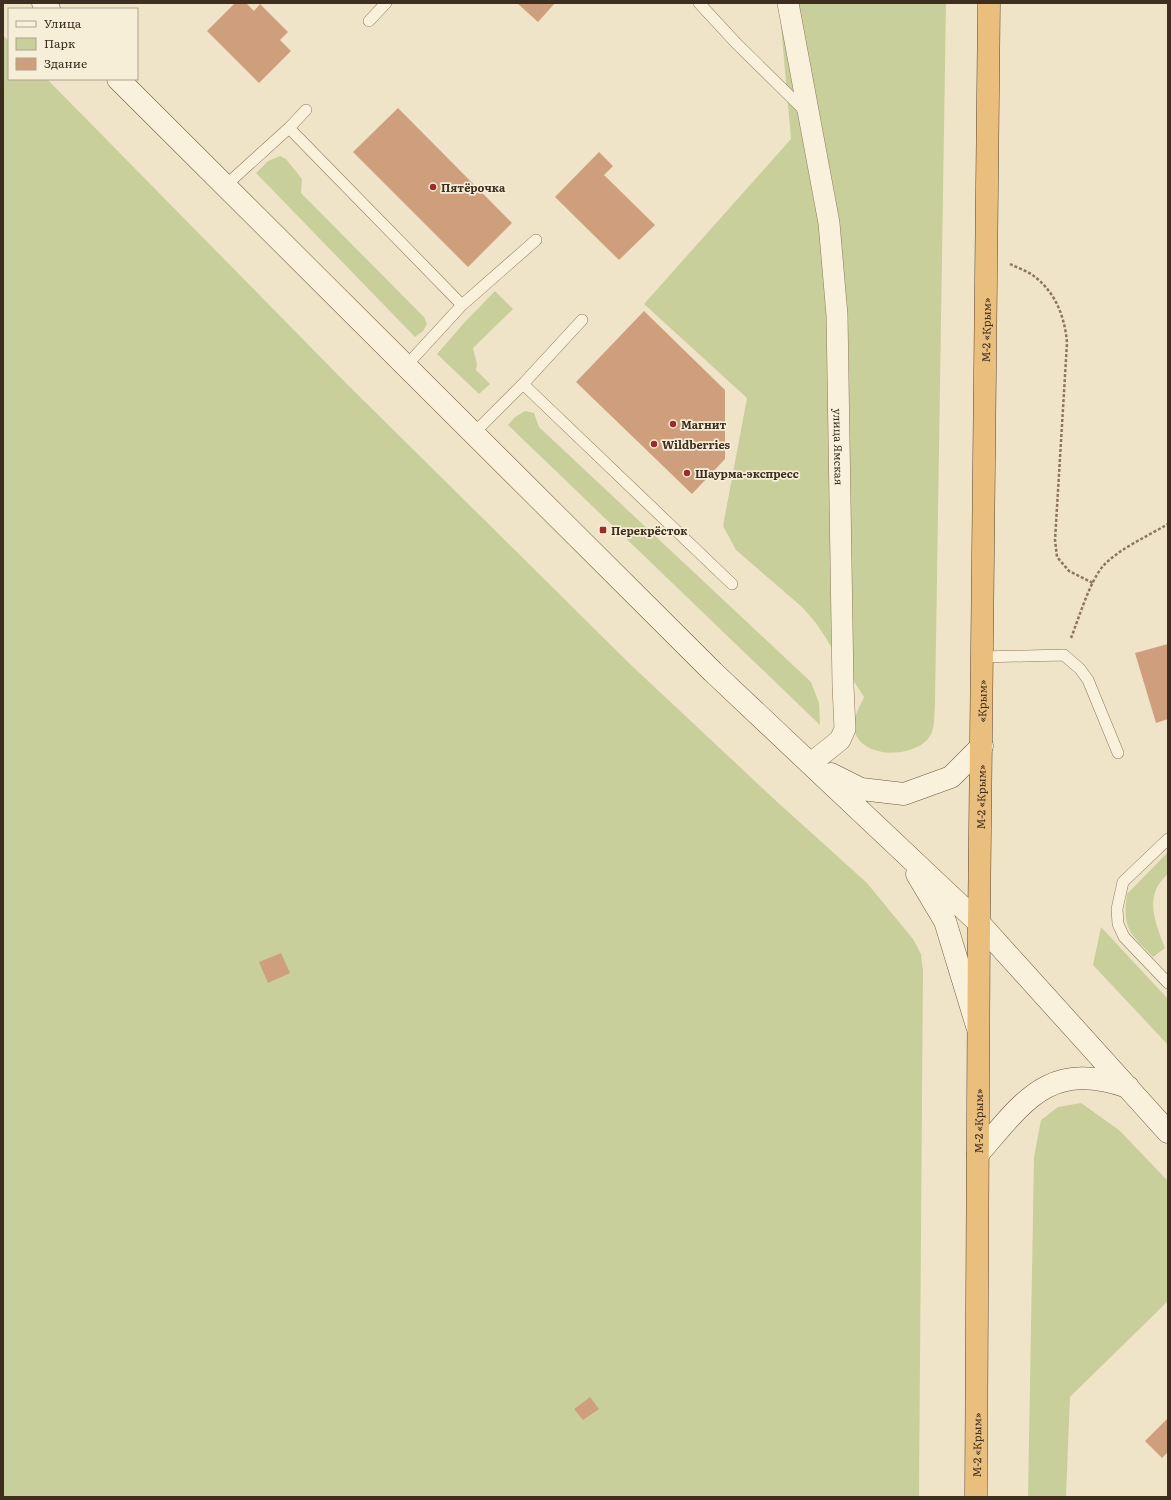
<svg xmlns="http://www.w3.org/2000/svg" width="1171" height="1500" viewBox="0 0 1171 1500" font-family="Literata,serif">
<rect width="100%" height="100%" fill="#f0e4c8"/>
<path fill="#c9cf9b" d="M779 3H946L935 705C934 713 935 724 932 732 921 761 851 761 854 722 855 714 861 704 864 697L816 623 802 607 736 550 723 526 747 398 644 304 791 139Z
M3 35 9 41V79H47L346 383 631 665 774 799 867 883 913 939 921 954 923 971 919 1497H3Z
M280 156 286 159 302 179 301 193 424 317 427 324 423 331 415 337 256 173 268 161Z
M495 291 513 309 473 348 477 364 476 370 490 384 479 394 437 354 464 323Z
M525 411 534 413 539 427 811 682 819 703 820 725 508 425 515 417Z
M1168 852V874C1143 895 1155 922 1165 948L1153 957C1130 933 1122 929 1127 894Z
M1101 927 1168 999V1045L1093 965Z
M1081 1103 1119 1130 1168 1181V1301L1070 1397 1066 1497H1028L1034 1157 1041 1120 1058 1107Z"/>
<path fill="#cf9f7d" d="M235 3H246L254 11 260 4 288 32 280 40 291 51 259 83 207 31Z
M517 3H555L538 22Z
M398 108 512 223 468 267 353 152Z
M599 152 613 166 604 175 655 225 619 260 555 197Z
M644 311 725 390V459L692 494 576 382Z
M1168 644V719L1156 723 1135 653Z
M281 953 290 973 268 983 259 962Z
M590 1397 599 1409 583 1420 574 1409Z
M1168 1418V1452L1162 1458 1145 1441Z"/>
<g fill="none" stroke-linecap="round" stroke-linejoin="round">
<defs>
<path id="service" d="M699 3 736 43 805 111
M369 21 386 3
M289 128 306 110
M225 186 289 128 462 305
M405 367 462 305 536 240
M523 384 582 320
M473 434 523 384 732 584
M982 657 1064 655 1080 669 1088 680 1118 753
M1168 839 1123 882 1117 909 1118 924 1124 937 1168 983"/>
<g id="minor">
<path id="s1" d="M788 3 829 223 837 315 843 686 845 729 840 740 810 764"/>
</g>
<path id="secondary" d="M43 3 49 9
M118 79 713 672 979 923 1168 1132
M831 774 861 789 904 794 951 777 982 746
M917 874 945 921 977 1026
M978 1154C1025 1100 1049 1060 1128 1087"/>
<g id="trunk">
<path id="s2" d="M976 1497 979 923 989 3"/>
</g>
</defs>
<use href="#service" stroke="#8d765c" stroke-width="12"/>
<use href="#minor" stroke="#8d765c" stroke-width="22"/>
<use href="#secondary" stroke="#6f573f" stroke-width="23"/>
<use href="#trunk" stroke="#5b4430" stroke-width="23"/>
<path stroke="#8d765c" stroke-width="2.5" stroke-dasharray="3 2" stroke-linecap="butt" d="M1010 264C1018 268 1028 271 1035 277 1056 293 1065 318 1067 343L1055 540 1057 557 1069 571 1093 583
M1071 638C1079 618 1090 580 1104 565 1119 549 1148 536 1168 524"/>
<use href="#service" stroke="#faf1dc" stroke-width="11"/>
<use href="#minor" stroke="#faf1dc" stroke-width="21"/>
<use href="#secondary" stroke="#faf1dc" stroke-width="22"/>
<use href="#trunk" stroke="#eabe7c" stroke-width="22"/>
</g>
<g fill="#9e2a2b" stroke="#f7eed8" stroke-width="1.5">
<circle cx="433" cy="187" r="4"/>
<circle cx="673" cy="424" r="4"/>
<circle cx="654" cy="444" r="4"/>
<circle cx="687" cy="473" r="4"/>
<rect x="599" y="526" width="8" height="8" rx="2"/>
</g>
<g text-anchor="middle" dominant-baseline="central" stroke-width="3.5" stroke-linejoin="round" paint-order="stroke">
<g font-size="11" font-weight="bold" fill="#3d2e20" stroke="#f7eed8" text-anchor="start">
<text x="441" y="187">Пятёрочка</text>
<text x="681" y="424">Магнит</text>
<text x="662" y="444">Wildberries</text>
<text x="695" y="473">Шаурма-экспресс</text>
<text x="611" y="530">Перекрёсток</text>
</g>
<g font-size="11" fill="#3d2e20" stroke="#f7eed8">
<text stroke="none"><textPath href="#s2" startOffset="1167">М-2 «Крым»</textPath></text>
<text stroke="none"><textPath href="#s1" startOffset="448">улица Ямская</textPath></text>
<text stroke="none"><textPath href="#s2" startOffset="796">«Крым»</textPath></text>
<text stroke="none"><textPath href="#s2" startOffset="700">М-2 «Крым»</textPath></text>
<text stroke="none"><textPath href="#s2" startOffset="376">М-2 «Крым»</textPath></text>
<text stroke="none"><textPath href="#s2" startOffset="52">М-2 «Крым»</textPath></text>
</g>
</g>
<rect width="1171" height="1500" fill="none" stroke="#3d2e20" stroke-width="8"/>
<rect x="8" y="8" width="130" height="72" fill="#f7eed8" stroke="#ada18e"/>
<rect x="16" y="21" width="20" height="6" fill="#faf1dc" stroke="#ada18e"/>
<text x="44" y="28" font-size="12" fill="#3d2e20">Улица</text>
<rect x="16" y="38" width="20" height="12" fill="#c9cf9b" stroke="#ada18e"/>
<text x="44" y="48" font-size="12" fill="#3d2e20">Парк</text>
<rect x="16" y="58" width="20" height="12" fill="#cf9f7d" stroke="#ada18e"/>
<text x="44" y="68" font-size="12" fill="#3d2e20">Здание</text>
</svg>
